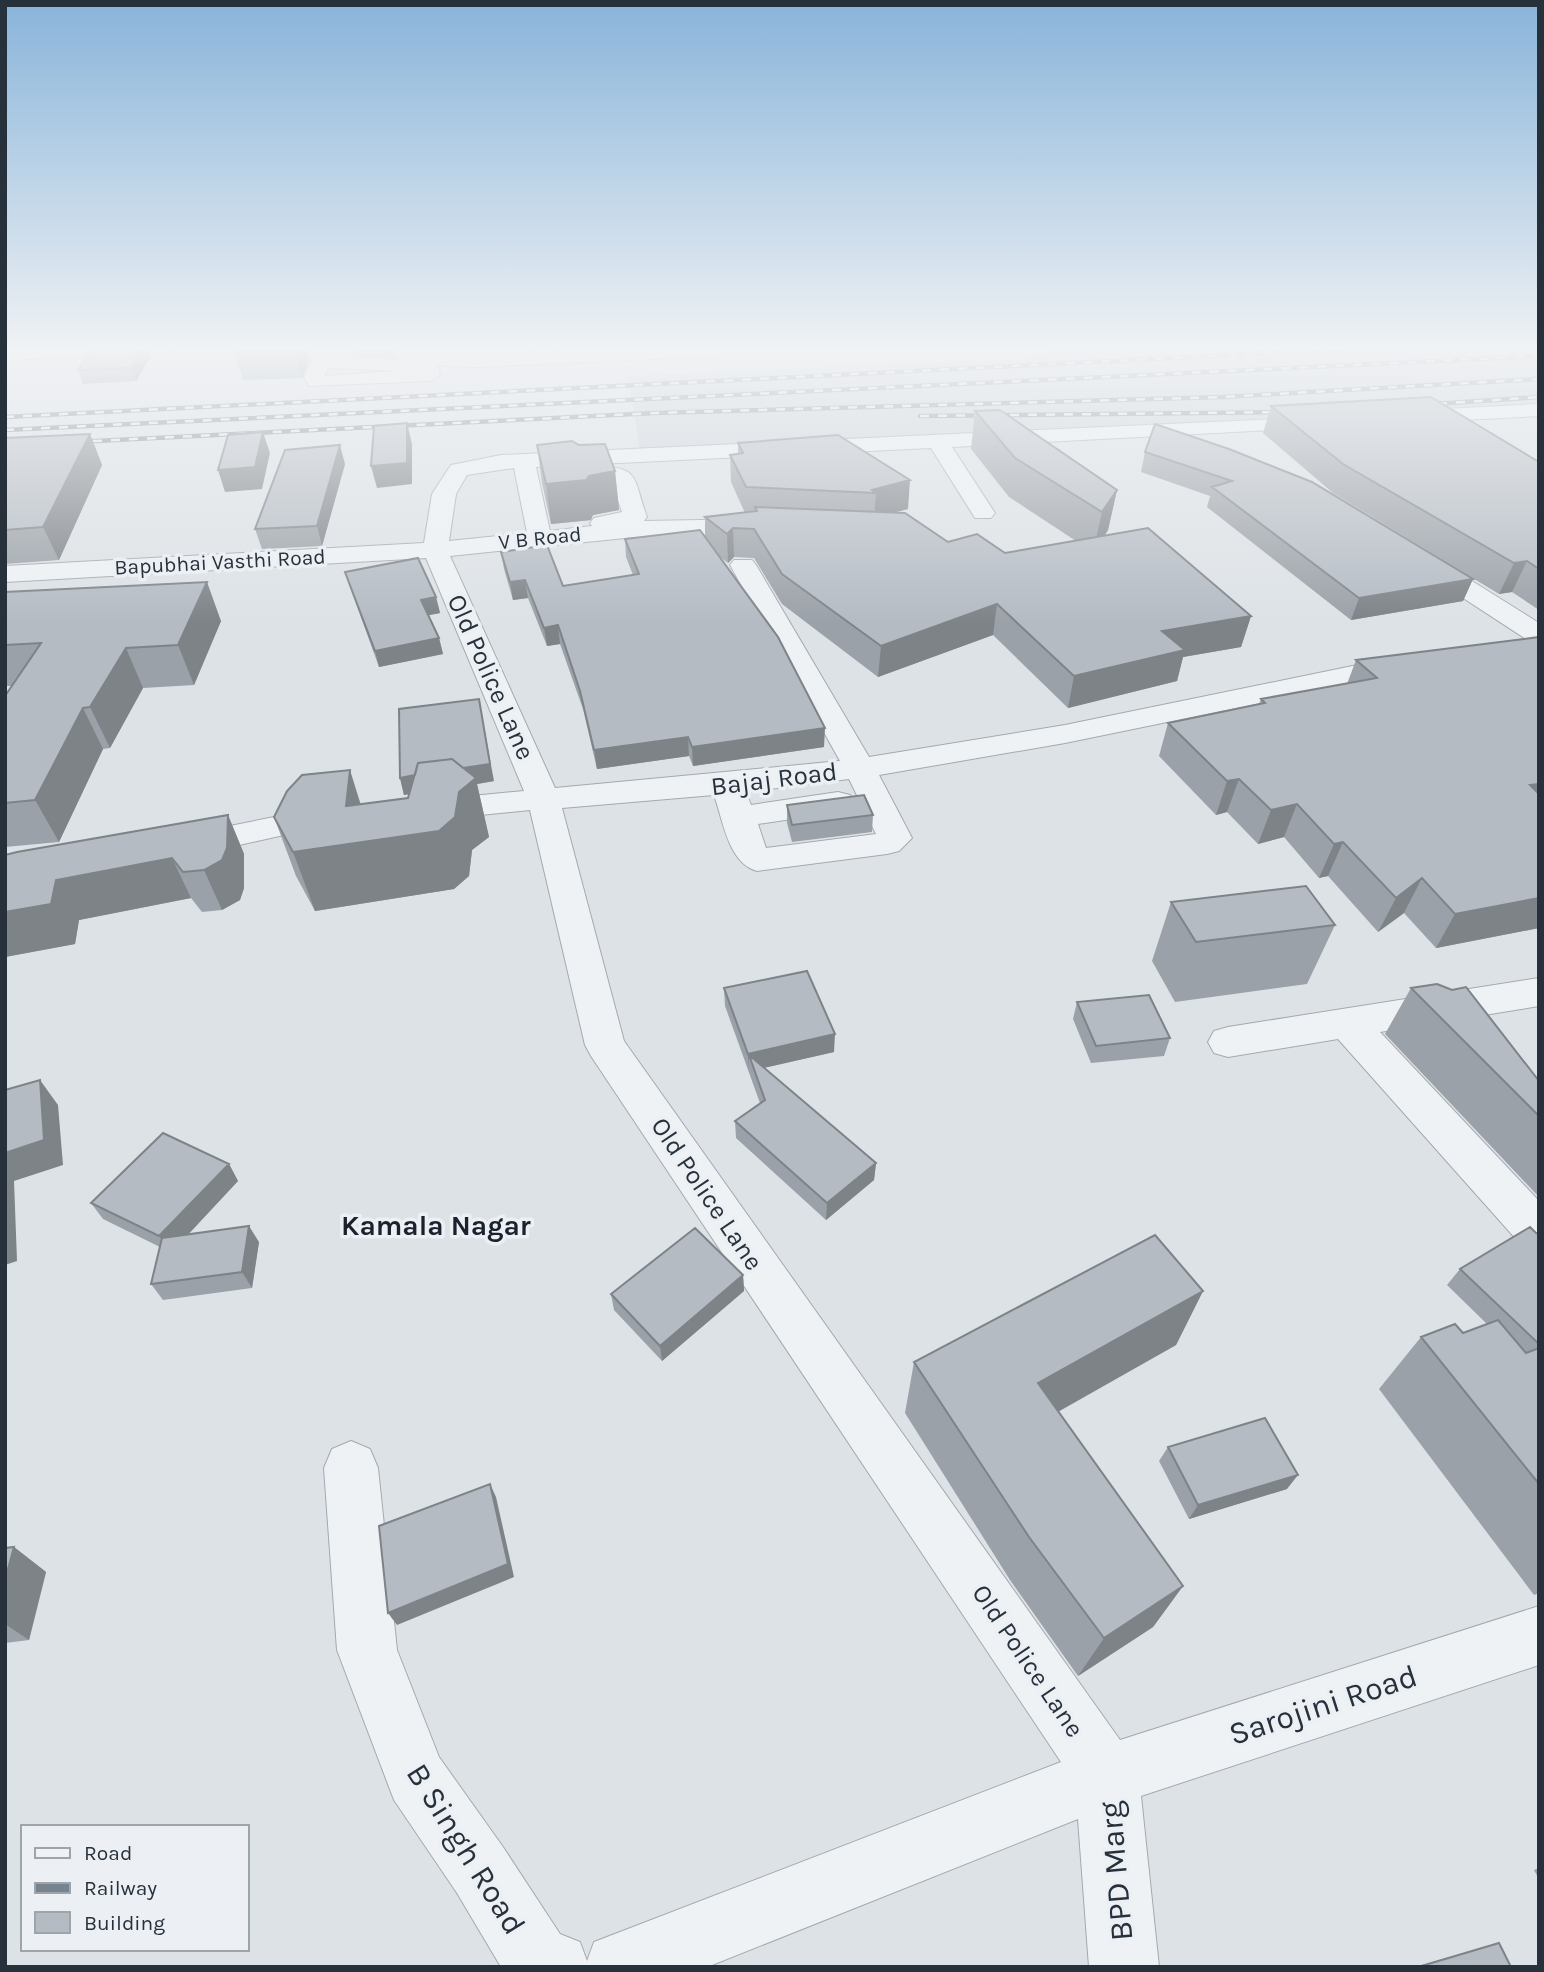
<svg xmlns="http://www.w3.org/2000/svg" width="1544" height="1972" viewBox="0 0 1544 1972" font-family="Karla,sans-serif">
<rect width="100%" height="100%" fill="#dde2e6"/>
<path fill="#cbd1d8" d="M1042 347H1539V403L1174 425 640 449 628 376 1048 357Z"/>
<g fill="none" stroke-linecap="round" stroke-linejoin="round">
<defs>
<path id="minor" d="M174 347 165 353 5 360V348Z
M184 347H281L294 349 296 353 287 359 193 353Z
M487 347H505L501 364H487L485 360Z
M536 347H554L551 362H537Z
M325 349 332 351 333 357 430 361 437 363 440 375 430 381 309 386 304 377 318 351ZM328 368 397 371 324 376Z
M1539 404V416L1407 423 1397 417 1407 411Z
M1319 417 1326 419 1329 423 1326 427 952 447 995 513 991 518H975L931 448 536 467 550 531 592 526 590 523 594 518 622 512 611 480 583 481 572 474C578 466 587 467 597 467 641 466 633 479 647 517L644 521 757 519 765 521 769 526 765 531 757 533 635 537 450 556 555 788 840 761 730 565 734 560H752L756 565 869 757 1065 725 1401 656 1411 659 1415 665 1411 671 1401 674 1065 743 879 775 912 838 899 851 887 854 757 871C728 863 723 820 714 795L562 808 624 1041 1120 1740 1539 1606V1665L1141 1796 1159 1967H1089L1078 1819 707 1967H501L457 1893 394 1800 337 1650 324 1468 332 1449 351 1441 370 1449 378 1468 397 1650 439 1757 503 1847 560 1934 580 1942 587 1961 594 1942 1061 1762 591 1056 585 1045 530 810 431 820 419 817 415 810 419 803 431 800 524 791 426 558 5 582V566L424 543 432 494 451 465 501 455ZM514 468 527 533 449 541 456 494 467 475ZM849 779 876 834 766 848 758 824 838 812 850 809 854 802 850 795 838 792 751 805 746 792Z
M1423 553 1432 556 1539 623V643L1529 641 1414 566 1410 561 1414 556Z
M329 810 341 813 346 820 341 827 284 835 185 857 173 854 168 846 173 838 185 835 284 815Z
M1539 978V1006L1380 1032 1539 1201V1253L1523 1247 1338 1039 1228 1057 1214 1053 1208 1042 1214 1031 1228 1027Z"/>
<path id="tertiary" d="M393 347H411L414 353 476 355 662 347H797L788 353 476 367 408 364 401 362Z"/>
</defs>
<use href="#minor" stroke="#a3a9b0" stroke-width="2"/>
<use href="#tertiary" stroke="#a3a9b0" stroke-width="2"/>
<use href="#minor" fill="#eff2f5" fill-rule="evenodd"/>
<use href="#tertiary" fill="#eff2f5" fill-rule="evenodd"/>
<defs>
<path id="rail" d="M1420 405 1539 397
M920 416 1287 412
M5 417 1389 347
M5 430 1539 356
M75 442 655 413 1222 397 1539 379"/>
</defs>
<use href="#rail" stroke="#77838f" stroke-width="4.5"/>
<use href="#rail" stroke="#ecf0f4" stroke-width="2.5" stroke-dasharray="9" stroke-linecap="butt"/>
</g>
<path fill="#9ba1a8" d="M233 347H305L309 362 302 378 243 380Z
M330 347H394L396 358 356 356 354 349 346 347Z
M413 347H440L437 351 416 350Z
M1084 347H1169L1088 351Z
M151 356 136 381 83 384 78 370Z
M1271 406 1539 462V610L1512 592 1499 594 1333 493 1263 433Z
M975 411 1117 490 1108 530 1105 535 1251 616 1241 647 1183 657 1177 681 1068 708 993 635 878 677 782 604 754 558 734 557 728 563 720 557 824 747 693 766 689 756 597 769 583 709 560 644 547 646 528 598 513 600 504 569 501 552 563 586 633 575 626 557 625 539 705 537V517L745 513 731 482 730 455 738 454V443L838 435 908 509 894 512 948 542 1005 553 1076 541 1009 497 971 449Z
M1155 424 1473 579 1463 601 1351 620 1207 507 1210 496 1141 472 1145 452Z
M90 434 102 465 59 560 5 564V438Z
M537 445 615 471 619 510 593 515 591 520 551 524 542 483Z
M345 464 322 546 262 549 255 529Z
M345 572 436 597 440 613 428 615 439 638 443 654 379 667 350 587Z
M5 592 221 621 194 685 143 688 110 748 103 749 59 842 5 847V697L12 686H5Z
M1539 637V928L1436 948 1404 913 1378 932 1328 876 1319 878 1284 837 1258 844 1227 812 1216 815 1159 756 1168 723 1259 704 1261 699 1347 684 1356 660Z
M400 778 494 781 477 784 489 837 472 850 469 876 454 889 315 911 296 876 274 817 408 798 409 794 404 795Z
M787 805 873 815 872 832 792 842 787 823Z
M228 815 244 854V888L240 900 222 910 202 912 191 898 79 920 75 944 5 957V855Z
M1171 902 1335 925 1307 984 1175 1002 1152 961Z
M724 988 834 1052 764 1068 876 1163 874 1180 826 1220 736 1138 735 1121 760 1103 725 1006Z
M1411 988 1539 1081V1197L1385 1034Z
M1077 1002 1170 1038 1164 1056 1091 1063 1073 1019Z
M229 1164 238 1181 188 1234 259 1242 252 1288 163 1300 151 1284 160 1247 103 1219 91 1203Z
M1539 1234V1593L1534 1595 1379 1389 1421 1337 1463 1333 1487 1324 1447 1285 1460 1269Z
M743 1275 744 1291 662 1361 614 1310 611 1294Z
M1203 1291 1176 1345 1058 1412 1183 1586 1153 1627 1078 1676 1010 1580 905 1413 914 1362Z
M1168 1447 1287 1489 1189 1519 1159 1461Z
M14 1547 46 1572 29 1640 5 1643V1548Z
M1539 1868V1879L1534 1870Z
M1499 1943 1511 1967H1415Z"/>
<path fill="#7e8388" d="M144 347H148L151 356 136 381 131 368Z
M293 347H305L309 362 302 378Z
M407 423 412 444V484L377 488 371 466Z
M263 432 270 453 262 489 225 492 218 470Z
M90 434 102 465 59 560 43 527Z
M340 445 345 464 322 546 317 526Z
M615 471 619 510 593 515 591 520 551 524 546 484Z
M910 480 908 509 874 518 876 493 872 490Z
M1117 490 1108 530 1093 552 1102 512Z
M733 528 734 557 728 563 727 534Z
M1527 561 1512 592 1499 594 1514 563Z
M1473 579 1463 601 1351 620 1359 598Z
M525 580 528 598 513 600 510 582Z
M207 582 221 621 194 685 178 645Z
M436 597 440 613 425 616 421 600Z
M997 604 993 635 878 677 881 646Z
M1251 616 1241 647 1183 657 1177 681 1068 708 1074 676 1162 631Z
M558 625 560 644 547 646 544 628Z
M439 638 443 654 379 667 375 651Z
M126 648 143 688 110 748 90 707Z
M83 708 103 749 59 842 35 800Z
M482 716 494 781 477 784 489 837 472 850 469 876 454 889 315 911 293 852 346 806 350 770 368 828 459 792 467 785 404 795 400 778Z
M825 728 824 747 693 766 692 747Z
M688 737 689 756 597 769 594 750Z
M1239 779 1227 812 1216 815 1227 781Z
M1539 784V813L1530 785Z
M1297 804 1284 837 1258 844 1271 810Z
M228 815 244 854V888L240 900 222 910 204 870Z
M1343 842 1328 876 1319 878 1334 844Z
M172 858 191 898 79 920 75 944 5 957V912L56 880Z
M1422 878 1404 913 1378 932 1396 898Z
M1539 898V928L1436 948 1455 914Z
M835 1034 834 1052 754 1070 749 1055V1071L748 1054Z
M40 1080 58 1105 63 1165 14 1181 17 1261 5 1265V1153Z
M876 1163 874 1180 826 1220 827 1203Z
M229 1164 238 1181 171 1253 159 1236Z
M249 1226 259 1242 252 1288 242 1272Z
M743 1275 744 1291 662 1361 660 1346Z
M1203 1291 1176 1345 1020 1433 1038 1383Z
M1298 1475 1287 1489 1189 1519 1198 1505Z
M490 1484 496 1497 514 1577 397 1625 388 1613Z
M14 1547 46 1572 29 1640 5 1624V1580Z
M1183 1586 1153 1627 1078 1676 1104 1638Z"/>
<path fill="#b4bbc3" stroke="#7e8388" stroke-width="2" d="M94 347H144L131 368 78 370Z
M1431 397 1539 462V569L1527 561 1514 563 1343 464 1271 406Z
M1000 410 1117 490 1102 512 1015 458 975 411Z
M407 423V463L371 466 374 426Z
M1155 424 1229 449 1312 482 1473 579 1359 598 1212 487 1232 481 1145 452Z
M263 432 255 467 218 470 228 435Z
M90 434 43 527 5 530V438Z
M838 435 910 480 872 490 876 493 746 487 730 455 743 453 738 443Z
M572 441 579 445 605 444 615 471 589 476 586 480 546 484 537 445Z
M340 445 317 526 255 529 285 450Z
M755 507 905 513 948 542 977 534 1005 553 1148 528 1251 616 1162 631 1185 650 1074 676 997 604 881 646 782 574 754 529 733 528 727 534 705 517 757 511Z
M700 530 778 637 825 728 692 747 688 737 594 750 580 691 558 625 544 628 525 580 510 582 501 552 547 545 563 586 639 574 625 539Z
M418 558 436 597 421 600 439 638 375 651 345 572Z
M207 582 178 645 126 648 90 707 83 708 35 800 5 803V696L41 643 5 645V592Z
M1539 637V784L1530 785 1539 794V898L1455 914 1422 878 1396 898 1343 842 1334 844 1297 804 1271 810 1239 779 1227 781 1168 723 1265 703 1261 699 1377 678 1356 660Z
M479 699 490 764 463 768 452 759 418 763 415 775 400 778 399 709Z
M452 759 476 778 459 792 455 817 439 831 293 852 274 817 287 791 302 775 350 770 346 806 408 798 418 763Z
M864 795 873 815 792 825 787 805Z
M228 815 227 848 222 860 204 870 183 872 172 858 56 880 51 904 5 912V855L17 852Z
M1306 886 1335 925 1196 942 1171 902Z
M807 971 835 1034 748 1054 724 988Z
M1437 984 1452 990 1466 987 1539 1081V1116L1411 988Z
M1149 995 1170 1038 1096 1046 1077 1002Z
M749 1055 876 1163 827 1203 735 1121 765 1100Z
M40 1080 44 1140 5 1153V1090Z
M163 1133 229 1164 159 1236 91 1203Z
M249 1226 242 1272 151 1284 162 1238Z
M1530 1227 1536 1233 1539 1234V1344L1460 1269Z
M695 1228 743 1275 660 1346 611 1294Z
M1155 1235 1203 1291 1038 1383 1183 1586 1104 1638 1029 1537 914 1362Z
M1498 1320 1526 1353 1539 1348V1484L1421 1337 1455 1324 1463 1333Z
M1265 1418 1298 1475 1198 1505 1168 1447Z
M490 1484 508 1564 388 1613 379 1526Z
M14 1547 5 1580V1548Z
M1499 1943 1511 1967H1418Z"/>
<linearGradient id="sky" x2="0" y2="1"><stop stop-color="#88b4da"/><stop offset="0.56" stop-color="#f0f2f4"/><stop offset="1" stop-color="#f0f2f4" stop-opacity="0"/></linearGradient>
<rect width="1544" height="623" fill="url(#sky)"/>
<g text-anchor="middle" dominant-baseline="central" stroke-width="7" stroke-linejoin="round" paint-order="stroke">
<g font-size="21" fill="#27313c" stroke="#ecf0f4">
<text transform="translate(540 538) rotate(-6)">V B Road</text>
<text transform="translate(220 562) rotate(-3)">Bapubhai Vasthi Road</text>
</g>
<g font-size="26" fill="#27313c" stroke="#ecf0f4">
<text transform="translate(491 677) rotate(66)">Old Police Lane</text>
<text transform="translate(774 779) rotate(-7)">Bajaj Road</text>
<text transform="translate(707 1194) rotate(56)">Old Police Lane</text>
<text transform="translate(1028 1661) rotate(56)">Old Police Lane</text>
</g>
<g font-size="28" font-weight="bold" fill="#19222d" stroke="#ecf0f4">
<text x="436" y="1225">Kamala Nagar</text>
</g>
<g font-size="32" fill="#27313c" stroke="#ecf0f4">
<text transform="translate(1323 1705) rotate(-18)">Sarojini Road</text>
<text transform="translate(466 1849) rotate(58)">B Singh Road</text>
<text transform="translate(1116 1871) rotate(-95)">BPD Marg</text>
</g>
</g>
<rect width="1544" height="1972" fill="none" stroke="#27313c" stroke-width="14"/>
<rect x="21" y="1825" width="228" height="126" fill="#ecf0f4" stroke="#9da4aa" stroke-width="2"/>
<rect x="35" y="1848" width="35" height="10" fill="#eff2f5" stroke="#9da4aa" stroke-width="2"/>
<text x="84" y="1860" font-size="21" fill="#27313c">Road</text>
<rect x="35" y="1883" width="35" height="10" fill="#77838f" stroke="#9da4aa" stroke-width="2"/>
<text x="84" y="1895" font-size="21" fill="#27313c">Railway</text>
<rect x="35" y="1912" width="35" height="21" fill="#b4bbc3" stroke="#9da4aa" stroke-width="2"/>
<text x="84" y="1930" font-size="21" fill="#27313c">Building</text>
</svg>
